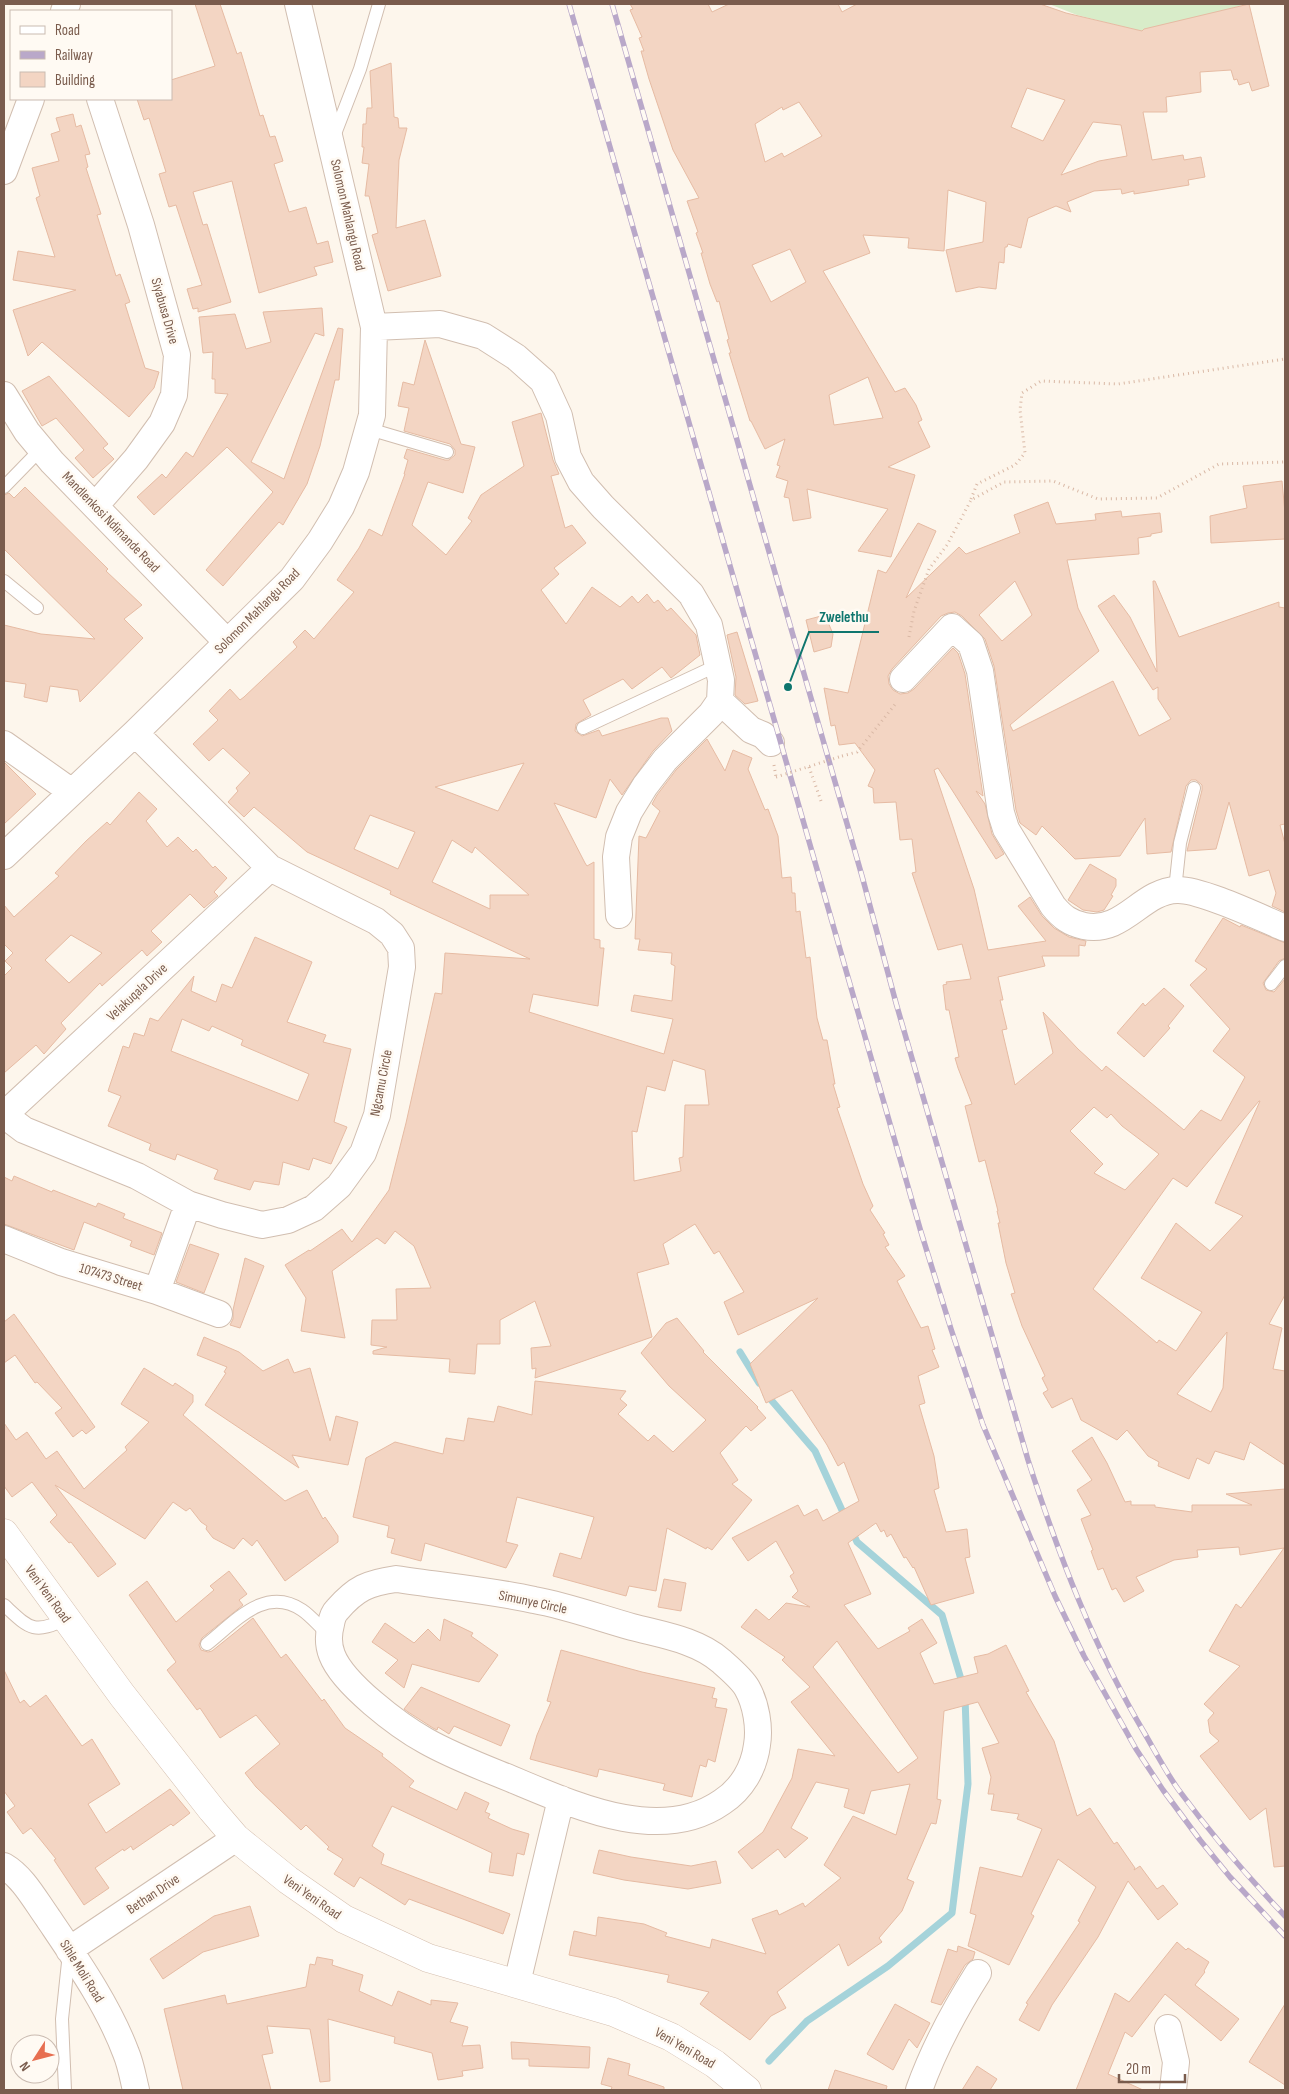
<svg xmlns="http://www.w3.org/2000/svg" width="1289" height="2094" viewBox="0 0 1289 2094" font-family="'Sofia Sans Condensed',sans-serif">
<rect width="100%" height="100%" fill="#fdf6ec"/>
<path fill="#d8ecc9" d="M1049 4H1246L1148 33 1077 15Z"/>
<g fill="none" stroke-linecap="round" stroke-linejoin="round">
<path stroke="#a5d3da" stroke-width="7" d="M740 1352 759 1383
M766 1394 815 1451 846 1519
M852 1531 857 1542 942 1615 963 1686
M769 2061 807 2021 888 1966 952 1913 968 1784 965 1697"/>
</g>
<path fill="#f3d5c3" stroke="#e6bba3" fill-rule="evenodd" d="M195 4H220L237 54 241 52 260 116 263 115 270 137 275 136 283 161 274 164 289 212 306 207 317 244 328 241 333 262 314 267 317 275 259 293 232 181 193 192 203 225 207 224 231 302 198 312V308L193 309 187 289 202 285 176 205 169 207 159 174 166 172 149 118 144 120 137 99H171V80L215 66Z
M630 4H708L712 12 729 4H838L842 12 857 4H1040L1066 13 1142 31 1144 29 1249 4 1269 86 1252 91 1249 82 1239 85 1237 79 1234 80 1231 70 1200 72 1201 92 1166 97 1167 112H1143L1152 160 1183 155 1184 160 1201 157 1205 177 1188 180 1189 185 1134 194V191L1122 194 1121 189 1094 191 1067 202 1071 212 1056 206 1028 218 1021 248 1008 244 1007 247H1005L1004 263 999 262 996 289 979 287 956 292 946 250 983 242 986 202 948 190 944 251 908 248 909 238 863 235 870 253 823 271 895 392 905 388 916 405 922 420 918 422 930 447 888 467 915 475 891 557 858 551 888 509 807 489 811 518 793 521 789 498 784 497 788 481 776 477 780 466 777 465 785 439 765 449 751 421H750L729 353H731L727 340 729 339 719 301 717 302 710 284 701 253H703L696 233 698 232 687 201 699 198 673 150 649 79 641 51H644L639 38 642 37 630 10 633 9ZM1027 88 1065 100 1043 141 1011 127ZM799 102 822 136 784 157 782 153 765 162 755 124 782 107 783 110ZM1093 122 1121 125 1127 156 1099 161 1061 175ZM790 249 806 282 771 302 752 265ZM868 377 883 418 834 425 829 395Z
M391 63 394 117 398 118 399 128H407L399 160 396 228 425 220 441 276 388 291 372 235 378 233 369 196H365L369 164 362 163 364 147H362L363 124H366L367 108H372L370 71Z
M73 114 76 127 81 125 90 154 85 155 88 167 86 168 101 214 97 215 116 276 120 274 130 302 125 304 145 368 159 372 154 388 129 417 42 342 28 356 13 310 76 290 13 280 18 251 55 257 36 198 40 196 32 168 59 161 51 134 60 131 56 118Z
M322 308 324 336 315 333 251 462 284 479 338 328 343 329 339 380H335L320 446 307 484 283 525 279 522 223 586 206 570 273 492 227 447 154 515 137 497 162 474 166 478 186 452 193 457 228 394 215 393V379H212L213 352 203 353 199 317 235 314 246 349 271 342 263 312Z
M425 340 461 444 475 447 463 493 428 482 412 525 446 555 472 521 468 518 481 495 524 466 512 422 541 413 553 460 559 474 551 476 565 528 572 525 586 543 554 568 559 574 541 590 566 624 592 587 620 607 632 596 638 603 647 594 654 603 658 600 667 611 671 608 696 635 700 655 671 678 662 667 632 689 623 679 583 700 591 715 576 724 575 731 582 736 599 730 602 736 661 718H668L672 731 653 751 622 795 610 779 596 818 554 803 585 863 587 866 594 862V939L600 940V948H604L598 1006 533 994 529 1012 664 1054 673 1019 631 1011 634 995 672 1001 675 966 671 964 672 953 638 950 640 939H635L639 836 646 838 660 811 652 804 657 795 676 770 707 739 725 771 733 750 752 758 748 769 765 810 768 809 778 836 782 878 791 877 792 893H795L796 912 800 911 806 958 810 957 817 1018 823 1040H827L835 1084H833L840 1107 837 1108 863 1184 873 1206 870 1210 885 1233 883 1234 889 1245 885 1247 905 1276 897 1281 921 1328 928 1326 935 1349 932 1350 939 1367 918 1376 925 1403 919 1405 934 1456 939 1488 934 1490 946 1532 967 1529 970 1557 965 1558 974 1593 931 1605 914 1567 913 1568 906 1557 904 1558 891 1534 887 1537 884 1530 881 1532 876 1523 848 1543 871 1594 844 1605 878 1649 910 1631 908 1628 922 1619 937 1643 920 1653 934 1684 978 1673 974 1657 988 1654 1006 1645 1029 1691 1026 1692 1054 1741 1077 1816 1090 1808 1114 1844 1117 1842 1135 1868 1134 1870 1140 1866 1157 1889 1163 1885 1178 1904 1158 1920 1128 1881 1098 1937 1052 2005 1039 2031 1019 2020 1028 2004 1026 2003 1080 1922 1078 1921 1096 1887 1058 1859 1031 1914 1034 1916 1009 1965 968 1946 976 1915 970 1913 980 1867 1022 1877 1042 1829 1017 1819 1019 1814 991 1810 994 1794H988L991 1777 982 1748 999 1743 978 1702 944 1711 937 1799 941 1800 936 1824 931 1823 907 1879 914 1882 902 1911 879 1938 882 1942 848 1966 839 1944 777 1992 786 2008 771 2016 750 2040 700 2004 709 1992 667 1982 669 1975 569 1955 574 1931 596 1936 598 1917 644 1924 667 1933 665 1936 710 1948 712 1939 766 1954 752 1919 777 1910 779 1915 803 1903 805 1907 841 1878 824 1865 853 1816 896 1835 910 1784 871 1791 864 1814 844 1807 849 1789 816 1782 791 1828 808 1838 785 1858 778 1849 752 1869 738 1852 763 1832 792 1778 798 1749 835 1756 791 1702 810 1687 782 1660 785 1657 741 1627 756 1609 769 1620 786 1603 810 1607 792 1597 798 1591 790 1576 794 1573 776 1541 748 1561 732 1538 798 1505 804 1516 817 1509 823 1521 859 1501 844 1462 838 1466 827 1445 792 1390 766 1403 750 1364 818 1298 738 1335 724 1302 744 1292 719 1251 714 1254 695 1224 663 1244 669 1264 637 1273 652 1337 535 1378 536 1368 532 1369 531 1348 551 1346 535 1301 500 1320V1344H477L475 1374 449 1372 450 1359 373 1354V1351L387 1347 371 1345 372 1320H397L396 1289 431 1288 414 1246 395 1231 385 1244 377 1238 332 1271 345 1338 301 1331 306 1298 285 1265 309 1250 310 1251 342 1229 352 1242 389 1190 406 1123 435 993 442 994 445 953 530 959 420 908 390 894 391 891 307 852 254 807 244 817 228 802 238 791 236 788 250 773 223 748 209 761 193 744 218 720 209 711 230 689 240 700 244 697 297 647 293 642 305 630 314 639 354 592 337 580 359 548 369 529 382 536 405 474H404L408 460 404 458 407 449 445 460H449L455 455V450L450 444 404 431 409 408 398 406 403 382 414 385ZM524 763 498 811 435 787ZM370 815 415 832 398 869 354 849ZM452 840 472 853 475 847 529 895H490V909L432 882ZM673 1060 705 1070 709 1105H685L683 1157 679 1158 681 1171 634 1181 632 1131 637 1132 647 1086 665 1091ZM837 1641 918 1758 898 1773 813 1667Z
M49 376 108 444 103 448 114 459 93 478 75 458 84 450 56 418 42 426 22 391Z
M1282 481 1285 513V539L1211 543 1210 516 1247 508 1243 486Z
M25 487 108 569 106 571 142 605 124 619 143 638 80 702 78 690 50 686 47 702 24 697 26 684 4 681V625L41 634 95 639 4 549V495L9 493 14 498Z
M1048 502 1056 524 1096 520 1095 514 1121 511 1122 517 1160 513 1162 532 1151 534V536L1138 538 1139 554 1067 560 1078 608 1099 651 1010 725 1013 731 1113 681 1139 736 1171 719 1158 699V687L1153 690 1098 606 1114 595 1130 617 1157 672 1153 581H1155L1179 637 1279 602V607L1285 608V824L1280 825 1285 844V912L1272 906 1276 893 1269 870 1249 876 1229 802 1216 849 1187 851 1202 790V785L1196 780H1191L1186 786 1171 852 1147 854 1145 818 1120 856 1075 859 1042 826 1036 835 1020 823 1016 810 994 666 985 639 962 616 955 612 948 613 941 616 892 669 888 676 889 684 893 690 900 694 908 693 914 689 953 648 958 653 965 674 983 796 976 791 985 804 992 834 1004 854 996 859 938 768 934 770 974 889 988 950 1046 941 1018 906 1030 897 1042 916 1054 928 1069 937 1086 941 1085 946 1079 945V956H1042L1045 966 998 977 1003 1000H1000L1007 1029 1002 1030 1015 1085 1053 1053 1043 1012 1078 1049 1102 1071 1106 1066 1184 1130 1201 1110 1221 1121 1245 1077 1213 1051 1230 1029 1190 985 1207 969 1195 961 1223 918 1240 927 1241 925 1285 943V958L1279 961 1263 983 1266 990 1274 992 1285 979V1295L1269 1324 1282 1328 1273 1369 1285 1371V1465L1250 1442 1244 1460 1215 1451 1209 1464 1197 1458 1189 1479 1158 1466 1159 1462 1148 1456 1127 1430 1117 1440 1081 1420 1072 1398 1052 1408 1043 1393 1048 1390 1042 1378 1045 1376 1022 1326 1011 1294 1015 1293 1006 1263 998 1223H1000L997 1211H998L985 1160 979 1162 965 1106 972 1104 958 1068 955 1058 959 1057 949 1010H946L943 985 947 984 946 982 971 979 962 944 938 950 912 873 916 872 912 839 900 840 896 802 874 803 873 788 868 786 875 770 855 743 839 745 835 725 831 726 824 688 848 693 878 570 886 573 918 523 936 531 906 598 959 547 966 554 1020 533 1014 515ZM1015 581 1032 615 1002 641 979 615ZM1259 1101H1260L1215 1203 1243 1216 1210 1251 1176 1223 1141 1278 1202 1312 1176 1351 1159 1340 1157 1343 1093 1289 1173 1178 1187 1187ZM1094 1107 1107 1118 1111 1114 1122 1126 1159 1154 1125 1190 1094 1173 1103 1164 1070 1131ZM1227 1332 1223 1388 1211 1412 1177 1394Z
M825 615 833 634 831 647 814 652 806 620Z
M737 632 758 701 745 704 735 695 736 677 727 635Z
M4 762 36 794 4 824Z
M139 792 157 809 146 821 167 847 178 837 193 852 196 849 213 868 215 866 227 878 214 892 218 896 204 908 190 894 151 931 162 942 147 956 142 950 102 986 100 983 61 1023 66 1029 44 1054 36 1045 4 1073V976L12 968 5 961 13 953 4 944V905L14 917 59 876 55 873 86 841 107 822 110 825ZM71 935 102 953 69 983 45 960Z
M1090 864 1116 879V886L1111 895 1113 896 1104 910 1097 912 1083 910 1068 900Z
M255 937 312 962 287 1022 326 1035 323 1042 351 1049 334 1122 347 1127 331 1164 313 1158 309 1170 283 1162 279 1185 254 1181 250 1190 214 1179 218 1170 177 1154 175 1160 149 1150 151 1144 108 1126 121 1096 108 1091 123 1046 129 1048 134 1033 144 1036 150 1018 158 1021 194 976 191 991 216 1002 222 984 232 988ZM182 1019 209 1031 212 1026 243 1040 241 1045 309 1074 298 1101 171 1051Z
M1164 988 1184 1006 1168 1026 1170 1028 1144 1057 1117 1033 1143 1003 1145 1006Z
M14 1176 52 1192 53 1190 96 1207 98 1203 125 1214 123 1218 162 1233 154 1255 130 1246 132 1241 84 1222 74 1250 4 1224V1177L12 1181Z
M190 1244 219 1254 204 1293 176 1282Z
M245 1258 264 1266 240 1328 230 1325 233 1319V1310Z
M14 1314 95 1427 86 1434 82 1430 73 1437 55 1413 62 1408 37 1382 35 1383 15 1355 4 1363V1322Z
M677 1318 704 1351 703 1352 758 1407 757 1408 766 1418 751 1431 746 1426 720 1453 738 1480 732 1484 752 1500 712 1550 707 1547 706 1549 667 1528 656 1591 629 1586 626 1596 553 1576 560 1553 581 1559 594 1517 517 1497 506 1542 518 1545 506 1568 425 1543 421 1561 391 1553 395 1539 387 1537 389 1526 353 1517 366 1458 395 1442 443 1454 446 1438 464 1441 468 1418 494 1422 498 1406 532 1415 535 1381 626 1391 620 1399 627 1405 618 1414 648 1441 654 1435 673 1452 706 1420 669 1386 641 1353 666 1323Z
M204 1337 239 1352 263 1371 288 1359 294 1373 310 1368 330 1441 336 1416 358 1422 348 1465 292 1455 299 1468 205 1405 226 1373 224 1372 227 1367 197 1355Z
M144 1368 173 1386 175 1383 193 1395V1402L183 1415 285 1501 307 1490 323 1519 325 1517 338 1536V1542L285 1581 257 1540 252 1546 243 1538 234 1549 213 1538 206 1529 207 1526 201 1522 190 1508 186 1511 173 1502 145 1539 55 1485 116 1564 98 1577 71 1542 69 1543 50 1522 57 1515 32 1482 12 1497 4 1486V1423L16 1440 27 1432 46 1459 57 1451 84 1489 127 1450 125 1447 149 1422 121 1404Z
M1092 1437 1107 1463 1125 1502 1131 1501V1505H1155V1507L1192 1512V1505H1252L1226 1494 1285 1489V1866L1274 1867 1266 1808 1250 1820 1200 1756 1219 1741 1210 1733 1208 1720 1214 1713 1204 1704 1240 1666 1209 1651 1236 1604 1241 1608 1284 1548 1240 1555 1239 1547 1197 1550 1198 1557 1174 1560 1136 1577 1144 1591 1124 1602 1116 1588 1112 1590 1103 1568 1098 1570 1091 1551 1093 1550 1081 1519 1091 1515 1077 1490 1092 1480 1072 1451Z
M229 1571 247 1594 239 1600 243 1605 202 1638 199 1645 201 1650 208 1652 212 1651 253 1618 281 1658 286 1654 322 1701 324 1699 345 1728 383 1754 382 1756 414 1781 409 1787 457 1810 465 1792 489 1803 485 1812 490 1814 488 1818 512 1829 529 1834 524 1855 517 1853 513 1876 489 1872 492 1853 392 1806 372 1846 384 1854 381 1864 510 1914 503 1934 409 1899 405 1905 360 1877 354 1887 334 1874 343 1859 327 1849 329 1847 306 1825 301 1830 256 1787 245 1773 280 1744 256 1715 220 1738 200 1708 197 1710 167 1670 176 1662 129 1595 147 1581 176 1622 214 1590 210 1586Z
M664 1579 686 1583 681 1611 658 1607Z
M444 1619 473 1633 471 1636 498 1655 479 1682 412 1664 404 1688 385 1673 398 1660 372 1642 385 1623 414 1643 428 1629 440 1641Z
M561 1650 642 1672 715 1688 712 1698 717 1699 715 1707 727 1709 715 1762 708 1759 706 1767 700 1765 692 1797 663 1790 665 1784 599 1769 597 1777 530 1759 537 1735 551 1702 547 1701Z
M4 1670 20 1703 24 1700 30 1707 46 1695 82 1746 92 1739 120 1784 88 1804 106 1833 170 1789 190 1813 173 1826 171 1824 133 1850 131 1846 124 1851 123 1849 95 1868 109 1888 84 1905 54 1860 56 1859 31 1828 23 1834 7 1812 15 1806 4 1791Z
M421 1687 510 1725 501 1746 454 1726 449 1734 438 1727 437 1730 433 1728 408 1712 404 1709Z
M599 1850 631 1857 691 1866 716 1861 721 1883 688 1889 624 1880 593 1873Z
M250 1906 259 1936 203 1952 163 1979 150 1959 214 1916Z
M1177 1942 1186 1950 1188 1948 1209 1962 1204 1971 1205 1972 1195 1985 1239 2019 1221 2041 1165 1994 1132 2037 1125 2032 1108 2074 1143 2090H1076L1115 1993 1129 2002Z
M958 1946 975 1952 973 1959 965 1965 941 2005 931 2002 948 1949 957 1952Z
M317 1957 333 1960 332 1965 363 1975 359 1991 392 2006 398 1991 431 2005V2000L458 2003 450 2022 468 2027 462 2046 480 2045 483 2068 462 2071 463 2076 438 2080 432 2053 394 2043 395 2037 328 2019 330 2081 320 2082 310 2029 267 2026 273 2053 262 2055 271 2090H183L164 2009 225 1995 227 2004 306 1987 310 1964 315 1965Z
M895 2004 930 2023 917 2048 909 2039 893 2070 867 2054Z
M1285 2004V2085L1249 2062Z
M511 2042 590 2047 589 2068 529 2066V2059H512Z
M608 2058 630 2064 628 2075 664 2087V2090H611L612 2087 601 2084Z
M977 2066 997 2079 990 2090H962Z
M835 2070 887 2086 886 2090H828Z"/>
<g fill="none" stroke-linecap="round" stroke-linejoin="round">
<defs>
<path id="lane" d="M333 139 360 69 379 4
M369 429 447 452
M4 487 41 449
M4 581 37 608
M583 728 718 665
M1175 890 1180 843 1194 788
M1271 984 1285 966
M4 1605C29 1628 33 1635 66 1619
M207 1644C235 1622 265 1585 302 1610 311 1616 320 1627 328 1634
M65 2090 62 2019 69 1953"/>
<path id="street" d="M64 11 67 4
M4 171 31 99
M374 327 440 324 483 336 516 357 543 381 559 416 568 457 581 482 603 507 691 594 709 625 721 680 720 701 711 714 665 760 645 786 629 812 619 837 616 857 619 915
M4 395 27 432 52 462 227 642
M95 506 136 459 162 423 174 395 177 355 141 225 100 99
M903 679 952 627 971 644 980 671 1001 813 1006 829 1053 906C1062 917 1070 923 1084 926 1124 934 1141 891 1177 890 1201 889 1261 918 1285 928
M720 701 751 730 763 735 771 743
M135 733 270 868 376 921 392 934 401 948 402 967 377 1115 363 1153 339 1186 314 1208 288 1220 262 1225 222 1215 188 1204 137 1176 24 1130 4 1115 270 868
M4 744 72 792
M4 856 135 733 292 579 320 541 341 507 356 472 372 415 374 327 298 4
M4 1239 61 1262 157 1291 219 1314
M157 1291 188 1204
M396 1579C442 1586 489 1590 534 1600 567 1606 600 1618 632 1627 662 1635 697 1640 721 1661 729 1668 742 1679 747 1688 756 1704 760 1727 757 1745 754 1768 742 1789 722 1802 656 1848 564 1800 499 1774 474 1764 449 1754 426 1741 399 1726 343 1684 332 1655 328 1645 328 1635 331 1624 332 1618 333 1614 337 1610 356 1588 368 1583 396 1579Z
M4 1866C23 1877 35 1900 48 1918 77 1961 108 2005 126 2053 131 2065 133 2078 136 2090
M69 1950 236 1838
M517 1983 561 1799
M1168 2028 1176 2062 1173 2090
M919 2090C934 2048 954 2011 978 1973"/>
<path id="secondary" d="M4 1533 122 1695 212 1810 236 1838 288 1880 344 1919 428 1958 613 2012 671 2037 715 2064 747 2090"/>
</defs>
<use href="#lane" stroke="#d1beb0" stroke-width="14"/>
<use href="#street" stroke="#d1beb0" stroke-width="28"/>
<use href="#secondary" stroke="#d6c0b0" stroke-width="29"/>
<path stroke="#d9b8a5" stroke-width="3" stroke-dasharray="1 4" stroke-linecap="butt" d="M971 499 977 484 1015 465 1025 453 1020 410 1022 393 1041 381 1118 384 1285 359
M909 637 914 611 929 569 947 545 971 500 1004 482 1053 481 1098 499 1157 498 1219 464 1285 462
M842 756 857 752 897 702
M774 765 776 777
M809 767 821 801"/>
<use href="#lane" stroke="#fff" stroke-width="12"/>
<use href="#street" stroke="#fff" stroke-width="26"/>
<use href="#secondary" stroke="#fff" stroke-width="28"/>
<defs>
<path id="rail" d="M569 4 921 1232 951 1329 983 1425 1055 1596 1084 1656 1136 1749 1163 1790 1200 1840 1230 1877 1285 1936
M612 4 862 876 896 1003 1028 1460C1059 1556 1094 1648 1145 1734 1156 1753 1166 1772 1178 1789 1211 1834 1247 1876 1285 1916"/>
</defs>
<use href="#rail" stroke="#b9a8c9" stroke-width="5.5"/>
<use href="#rail" stroke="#fffaf3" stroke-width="4" stroke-dasharray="11" stroke-linecap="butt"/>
<path stroke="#d9b8a5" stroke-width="3" stroke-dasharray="1 4" stroke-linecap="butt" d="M776 777 842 756"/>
</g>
<g text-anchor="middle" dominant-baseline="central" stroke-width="5" stroke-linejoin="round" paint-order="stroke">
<g font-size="14" fill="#7a5c4d" stroke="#fffaf3">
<text transform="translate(348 215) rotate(77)">Solomon Mahlangu Road</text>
<text transform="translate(165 311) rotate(74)">Siyabusa Drive</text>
<text transform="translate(111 522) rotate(46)">Mandlenkosi Ndimande Road</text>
<text transform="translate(257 611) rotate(-45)">Solomon Mahlangu Road</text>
<text transform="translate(137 992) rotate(-43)">Velakuqala Drive</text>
<text transform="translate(381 1083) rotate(-79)">Ngcamu Circle</text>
<text transform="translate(111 1277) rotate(17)">107473 Street</text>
<text transform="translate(48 1594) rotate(54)">Veni Yeni Road</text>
<text transform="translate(533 1602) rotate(12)">Simunye Circle</text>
<text transform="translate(153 1894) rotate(-34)">Bethan Drive</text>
<text transform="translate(312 1897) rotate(35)">Veni Yeni Road</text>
<text transform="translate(82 1971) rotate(58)">Sihle Moli Road</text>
<text transform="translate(685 2048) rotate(30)">Veni Yeni Road</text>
</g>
</g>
<path fill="none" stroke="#0f766e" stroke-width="2" d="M788 687L809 632H879"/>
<circle fill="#0f766e" stroke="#fffaf3" stroke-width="2" cx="788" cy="687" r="5"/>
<g font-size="15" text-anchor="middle" font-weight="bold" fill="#0f766e" stroke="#fffaf3" stroke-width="5" stroke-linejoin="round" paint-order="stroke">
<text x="844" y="622">Zwelethu</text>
</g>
<rect width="1289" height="2094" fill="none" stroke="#7a5c4d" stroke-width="10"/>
<rect x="10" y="10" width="162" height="90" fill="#fffaf3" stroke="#cabbb1"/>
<rect x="20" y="26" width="25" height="8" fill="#ffffff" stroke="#cabbb1"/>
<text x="55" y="35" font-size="15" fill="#7a5c4d">Road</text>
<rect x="20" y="51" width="25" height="8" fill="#b9a8c9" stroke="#cabbb1"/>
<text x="55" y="60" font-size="15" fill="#7a5c4d">Railway</text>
<rect x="20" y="72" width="25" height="15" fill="#f3d5c3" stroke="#cabbb1"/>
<text x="55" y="85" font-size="15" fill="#7a5c4d">Building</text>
<g transform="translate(35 2059) rotate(234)"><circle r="24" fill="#fffaf3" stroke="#cabbb1"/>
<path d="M0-4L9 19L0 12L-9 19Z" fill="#e76f51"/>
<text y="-8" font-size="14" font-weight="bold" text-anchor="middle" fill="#7a5c4d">N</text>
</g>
<path d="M1119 2074v8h66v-8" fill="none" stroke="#7a5c4d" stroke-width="2.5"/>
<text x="1126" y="2074" font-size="15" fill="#7a5c4d" stroke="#fffaf3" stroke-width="4" paint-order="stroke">20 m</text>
</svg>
